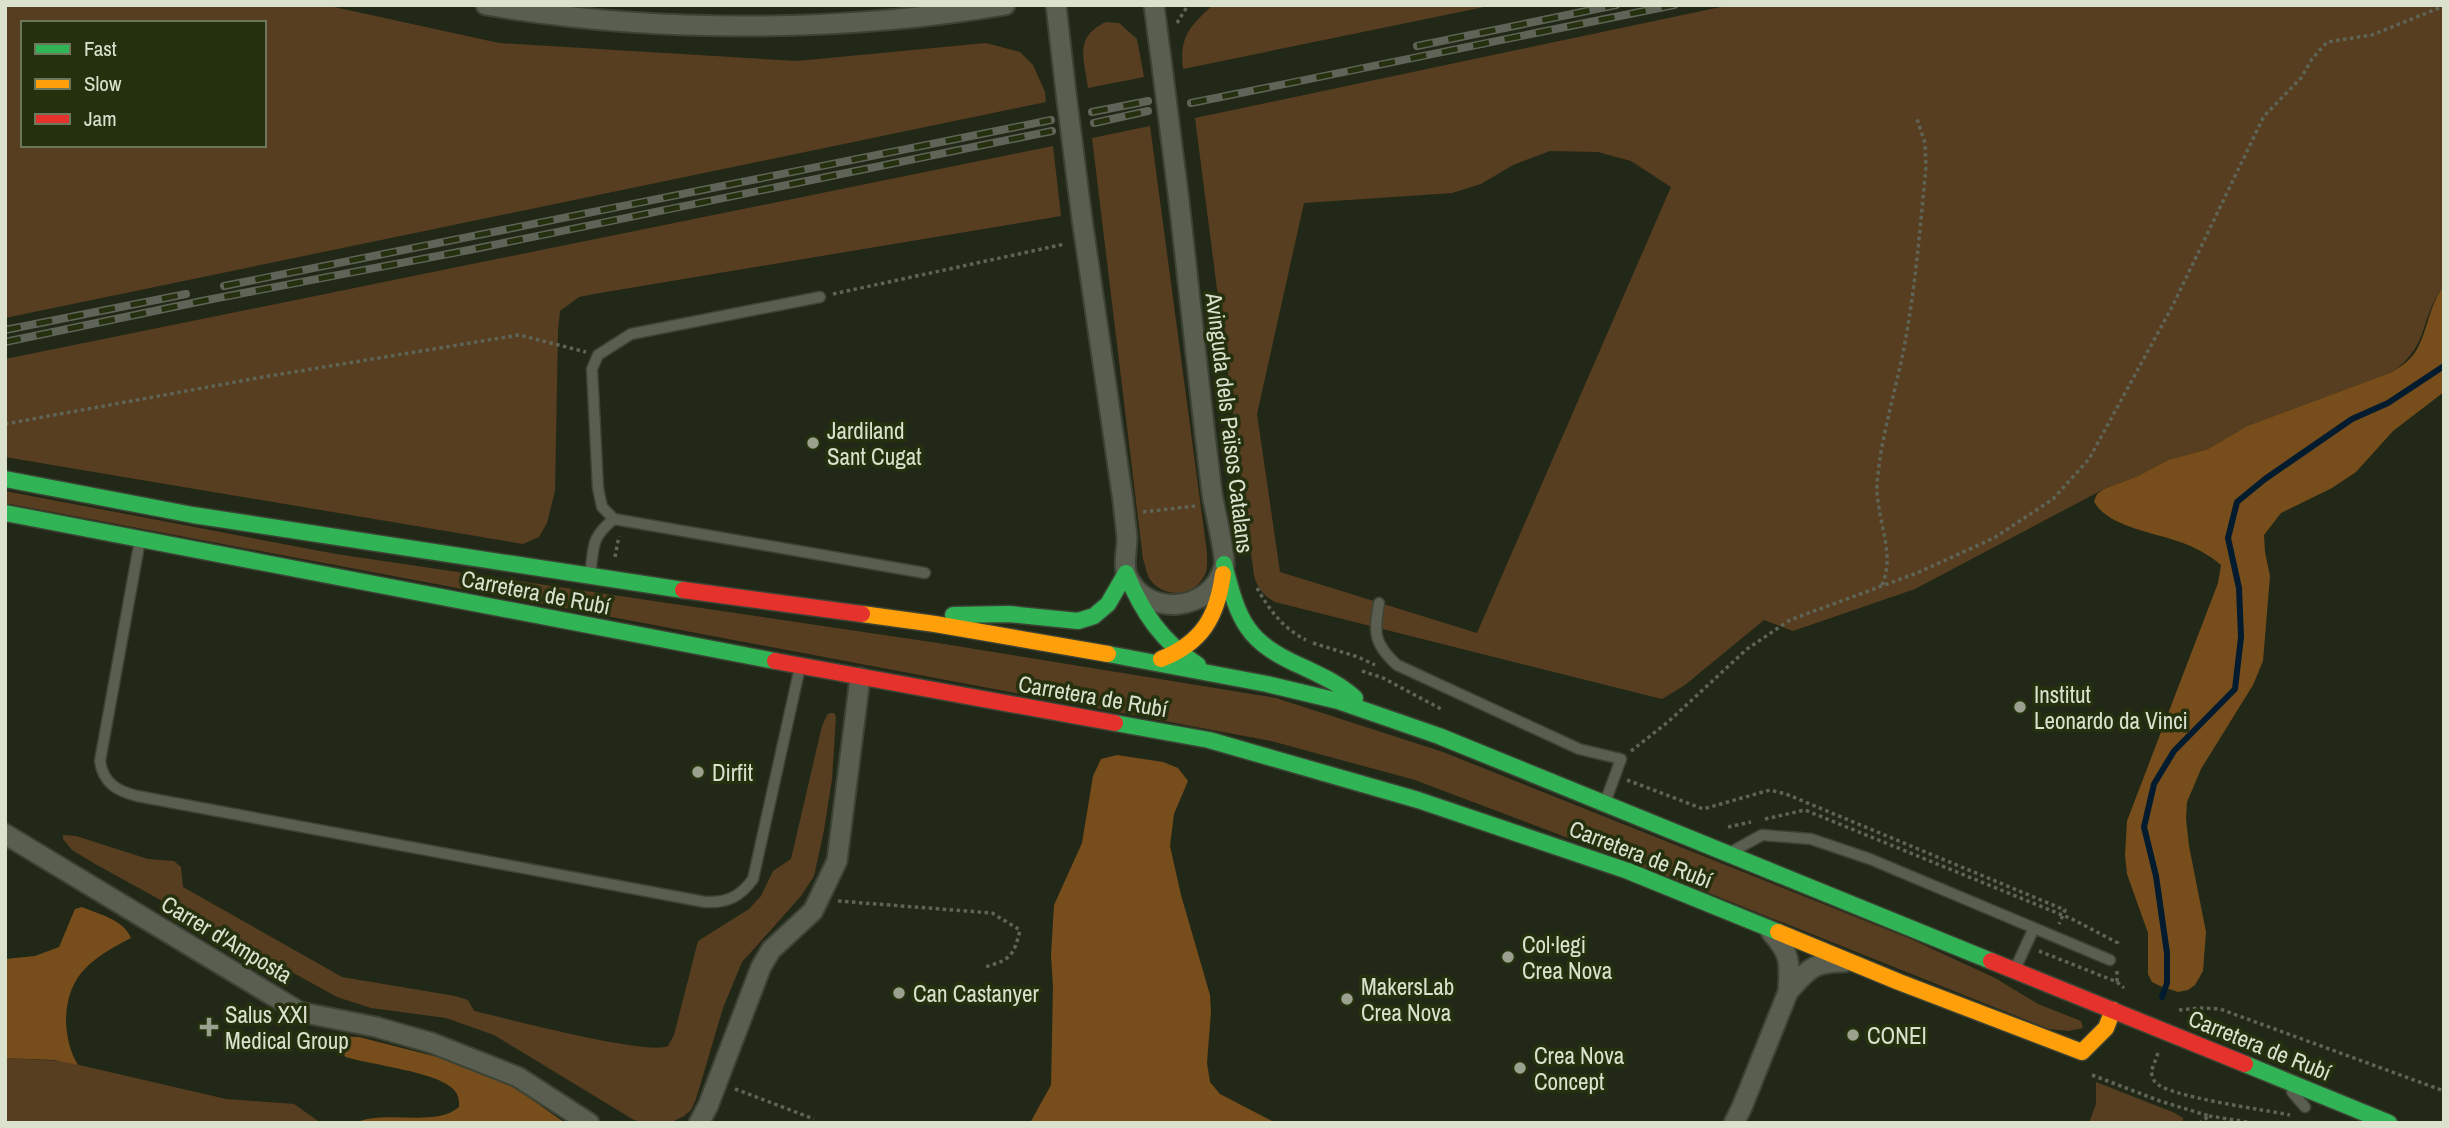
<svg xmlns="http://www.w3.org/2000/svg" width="2449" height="1128" viewBox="0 0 2449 1128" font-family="'Archivo Narrow',sans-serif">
<rect width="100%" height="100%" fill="#222817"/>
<path fill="#583e20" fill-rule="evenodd" d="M5 5H325L499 43 797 61 986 43 1020 52 1033 65 1045 92 1046 102 5 318ZM23 23H264V145H23Z
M1213 5H1494L1183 69C1179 37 1190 26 1213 5Z
M1730 5H2444V286C2418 319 2431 345 2392 372L2247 426 2208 449 2168 460 2138 476 2104 489 1915 589 1793 631 1764 620 1685 685 1662 699 1275 602C1264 596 1258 589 1254 576L1195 118ZM1550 151 1598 152 1631 161 1671 187 1477 633 1280 572 1257 414 1304 203 1452 193 1481 184 1513 165Z
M1106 22 1119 23 1137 39 1144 77 1088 88C1084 58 1074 37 1106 22Z
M1150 126 1207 553C1207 561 1208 570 1204 576 1193 599 1159 598 1148 576 1146 571 1145 564 1143 559L1092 138Z
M1053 146 1061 216 594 294 579 297 560 311 558 331 555 491 547 523 539 537 523 544 5 457V359Z
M5 491 336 554 938 643 1276 698 1443 752 1913 940 1995 978 2038 1004 2081 1021 2083 1028 2068 1031 2049 1029 1639 865 1415 780 1271 741 5 503Z
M830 713H834L836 717 832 779 824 830 814 876 801 896 742 962 723 1008 696 1099 691 1110 684 1116 670 1123H645L634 1120 494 1035 446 1018 371 1008 337 997 97 865 72 850 63 839V835L76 836 148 859 174 861 181 867 183 887 342 977 455 996 468 1000 474 1011C505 1018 648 1056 668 1046L674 1035 698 941 749 909 761 896 773 871 791 859 822 726 827 715Z
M5 1058 62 1061 226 1099 294 1104 321 1123H5Z
M2096 1082 2175 1113 2183 1118V1123H2089L2096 1104Z"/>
<path fill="#764d1b" d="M2444 286V392L2393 431 2356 472 2332 488 2281 513 2264 535 2265 552 2270 576 2263 661 2253 685 2201 769 2187 802 2186 819 2189 846 2206 932 2203 971 2195 985 2188 990 2178 992 2160 986 2152 982 2148 974V933L2127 874 2125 855 2127 821 2218 583 2221 565C2208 554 2193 546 2177 541 2152 532 2106 526 2094 501L2097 494 2104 489 2138 476 2168 460 2208 449 2247 426 2392 372C2400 367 2408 362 2414 354 2428 334 2428 306 2444 286Z
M1117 755 1163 762 1178 768 1188 781 1174 814 1170 846 1181 895 1210 995 1211 1012 1207 1063 1210 1082 1220 1094 1276 1123H1030L1051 1085 1053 987 1051 955 1054 905 1082 843 1093 776 1101 759Z
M82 907C100 915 123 919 131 938 92 958 66 975 66 1023 67 1038 70 1052 78 1065L54 1060 5 1058V959L35 956 59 947 75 909Z
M335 1036 359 1037 453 1061 510 1084 565 1123H355C386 1109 435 1128 459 1107 459 1101 459 1096 455 1091 441 1072 370 1065 346 1057L336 1051 331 1043Z"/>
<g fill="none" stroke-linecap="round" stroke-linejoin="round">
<path stroke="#031b2e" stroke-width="6" d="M2162 997 2167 983V953L2156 876 2144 827 2154 784 2174 751 2235 689 2241 637 2239 588 2228 538 2237 502 2265 479 2352 419 2388 403 2444 366"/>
<defs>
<path id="lane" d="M614 519 602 507 598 488 592 369 598 355 631 334 820 297
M140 540 100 761C103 783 117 791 137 796L705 902C727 903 740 897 753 879L800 667
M590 576C594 547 590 538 614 519L925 573
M1379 603C1374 633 1373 643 1397 665L1579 749 1621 759 1606 800
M1733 851 1762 835 1811 839 1870 859 2110 960
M2015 969 2034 928
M2292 1092 2305 1107"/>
<path id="street" d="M486 5C650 33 841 33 1005 5
M1056 5 1066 93
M1154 5 1163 74
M1082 219 1123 501C1124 513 1126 525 1127 538 1127 549 1123 565 1127 575 1145 619 1213 612 1224 566 1226 555 1214 508 1212 493 1200 396 1190 298 1179 201
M5 834 300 1012 376 1027 432 1043 518 1077 589 1123
M1771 932C1791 954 1790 962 1788 992 1808 969 1813 962 1844 962
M699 1123 708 1106 761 967 771 950 813 911 837 861 860 678
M1734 1123 1742 1107 1788 992"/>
<path id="fast" d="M5 479 193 515 683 590
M5 513 775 661
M1224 564C1239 622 1246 642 1303 667 1322 676 1340 684 1355 698
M1126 573C1142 612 1162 642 1198 665
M953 615 1009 614 1078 621 1094 616 1108 604 1126 573
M1108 654 1267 684 1338 701 1439 736 1991 961
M1115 723 1209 740 1418 800 1628 871 1778 932
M2245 1064 2389 1123"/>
<path id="slow" d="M862 614 935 624 1108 654
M1161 659C1202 643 1217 617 1223 574
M1778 932 1899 982 2082 1052 2106 1028 2113 1010"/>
<path id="jam" d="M683 590 862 614
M775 661 1115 723
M1991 961 2245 1064"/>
</defs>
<use href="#lane" stroke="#3d4334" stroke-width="13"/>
<use href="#street" stroke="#3d4334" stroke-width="23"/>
<use href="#fast" stroke="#3d4334" stroke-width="19"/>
<use href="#slow" stroke="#3d4334" stroke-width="19"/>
<use href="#jam" stroke="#3d4334" stroke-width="19"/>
<path stroke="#5e6456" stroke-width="3.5" stroke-dasharray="3.5 3.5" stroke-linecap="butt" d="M1177 23 1188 5
M833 294 1065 244
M5 424 263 377 519 335 586 352
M1143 512 1195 506
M615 557 619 536
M1882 585C1896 554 1876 518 1877 485 1880 441 1894 397 1903 353 1915 292 1920 229 1926 167L1925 143 1917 119
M1257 588C1270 611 1283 628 1306 640
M1313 643 1358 657 1375 665
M1362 671 1383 678 1443 710
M1631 751 1668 722 1747 649 1790 620 1917 573 1994 538 2053 499 2089 459 2172 307 2264 116 2301 78 2312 59 2327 42 2372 35 2444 6
M1627 780 1703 809 1770 790 1786 794 2065 910 2059 924
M1765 819 1805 810 2072 919 2118 943V946
M1728 827 1751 822
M838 901 992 913 1020 930C1014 956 1010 960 985 967
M2039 951 2117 982 2124 988
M2117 971V982
M2179 1010 2200 1008 2220 1009 2444 1091
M2158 1053 2151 1072C2152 1075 2153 1079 2155 1082 2167 1097 2267 1110 2290 1115
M2092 1075 2160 1101 2209 1116 2200 1123
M735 1089 814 1119
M2209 1116 2254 1123"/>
<use href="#lane" stroke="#595e50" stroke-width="10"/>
<use href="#street" stroke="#595e50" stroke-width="19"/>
<use href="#fast" stroke="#30b455" stroke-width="16"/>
<use href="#slow" stroke="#ff9f0a" stroke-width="16"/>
<use href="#jam" stroke="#e5322d" stroke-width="16"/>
<defs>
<path id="rail" d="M1417 46 1616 5
M1191 103 1674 5
M1092 112 1148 101
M1094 123 1148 111
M224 286 1051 120
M5 330 186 294
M5 342 207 300 469 250 1052 131"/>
</defs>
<use href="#rail" stroke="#5f6458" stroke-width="8"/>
<use href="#rail" stroke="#25300f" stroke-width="5" stroke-dasharray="16" stroke-linecap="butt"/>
<defs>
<path id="street-bridge" d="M1163 74 1179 201
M1066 93 1082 219"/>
</defs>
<use href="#street-bridge" stroke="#3d4334" stroke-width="23" stroke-linecap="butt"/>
<use href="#street-bridge" stroke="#595e50" stroke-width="19"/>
</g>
<g fill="#9aa18e" stroke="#25300f" stroke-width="2.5">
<circle cx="813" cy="443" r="7"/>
<circle cx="2020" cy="707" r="7"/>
<circle cx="698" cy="772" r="7"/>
<circle cx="1508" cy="957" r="7"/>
<circle cx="899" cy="993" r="7"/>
<circle cx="1347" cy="999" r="7"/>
<path d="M205.5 1016.5h7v7h7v7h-7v7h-7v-7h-7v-7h7z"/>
<circle cx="1853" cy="1035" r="7"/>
<circle cx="1520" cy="1068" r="7"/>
</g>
<g text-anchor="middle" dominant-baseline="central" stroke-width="7" stroke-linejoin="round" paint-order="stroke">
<g font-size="23" fill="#dae2ce" stroke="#25300f">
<text transform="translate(1230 423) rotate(83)">Avinguda dels Països Catalans</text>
<text transform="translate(536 592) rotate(11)">Carretera de Rubí</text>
<text transform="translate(1093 696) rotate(10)">Carretera de Rubí</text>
<text transform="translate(1641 854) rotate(21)">Carretera de Rubí</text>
<text transform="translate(227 939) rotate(31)">Carrer d'Amposta</text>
<text transform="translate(2260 1045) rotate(22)">Carretera de Rubí</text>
</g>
<g font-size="23" fill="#dae2ce" stroke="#25300f" text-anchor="start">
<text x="827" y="430">Jardiland<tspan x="827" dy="26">Sant Cugat</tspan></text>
<text x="2034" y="694">Institut<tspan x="2034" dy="26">Leonardo da Vinci</tspan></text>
<text x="712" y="772">Dirfit</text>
<text x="1522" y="944">Col·legi<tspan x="1522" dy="26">Crea Nova</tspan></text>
<text x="1361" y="986">MakersLab<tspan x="1361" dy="26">Crea Nova</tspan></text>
<text x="913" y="993">Can Castanyer</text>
<text x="225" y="1014">Salus XXI<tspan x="225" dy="26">Medical Group</tspan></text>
<text x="1867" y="1035">CONEI</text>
<text x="1534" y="1055">Crea Nova<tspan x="1534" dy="26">Concept</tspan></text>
</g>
</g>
<rect width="2449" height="1128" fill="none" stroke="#dae2ce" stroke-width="14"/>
<rect x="21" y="21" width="245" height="126" fill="#25300f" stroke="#6d775b" stroke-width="2"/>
<rect x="35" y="44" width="35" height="10" fill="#30b455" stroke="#6d775b" stroke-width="2"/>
<text x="84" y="56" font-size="21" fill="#dae2ce">Fast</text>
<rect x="35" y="79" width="35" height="10" fill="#ff9f0a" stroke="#6d775b" stroke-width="2"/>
<text x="84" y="91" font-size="21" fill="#dae2ce">Slow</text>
<rect x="35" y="114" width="35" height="10" fill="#e5322d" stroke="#6d775b" stroke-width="2"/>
<text x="84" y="126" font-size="21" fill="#dae2ce">Jam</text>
</svg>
